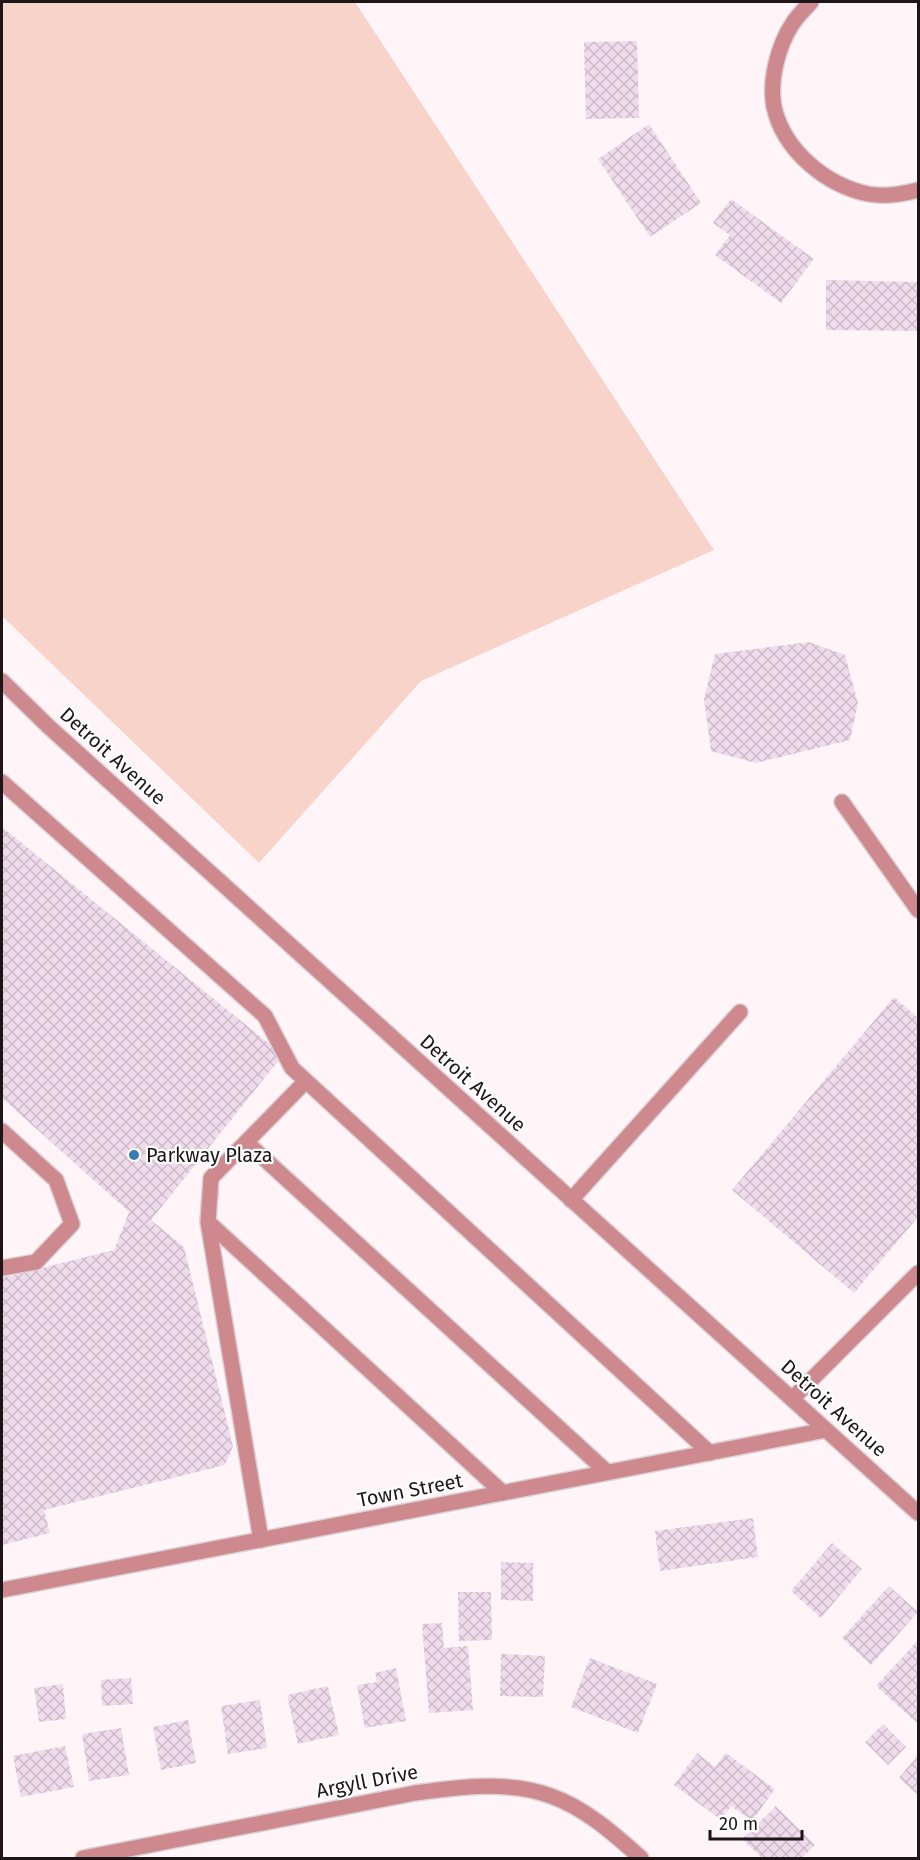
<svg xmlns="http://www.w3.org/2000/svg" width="920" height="1860" viewBox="0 0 920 1860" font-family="'Fira Sans',sans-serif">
<defs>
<pattern id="building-cross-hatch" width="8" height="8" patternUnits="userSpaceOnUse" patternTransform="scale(1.5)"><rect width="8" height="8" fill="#efdbeb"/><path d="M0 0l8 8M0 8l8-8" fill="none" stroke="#ccbbc9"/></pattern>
</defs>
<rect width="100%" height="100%" fill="#fff5f8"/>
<path fill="#f7d3ca" d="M2 2H355L714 550 421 681 259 863 2 616Z"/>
<path fill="url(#building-cross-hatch)" d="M637 41 639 118 586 119 584 42Z
M649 124 701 203 650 237 598 159Z
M731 199 814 259 781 303 715 255 730 235 713 223Z
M826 280 918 282V331L826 330Z
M809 642 845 655 858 703 850 740 756 763 711 751 704 699 715 654Z
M2 827 283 1055 151 1220 184 1247 233 1446 225 1465 44 1510 50 1533 2 1545V1278L114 1250 129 1212 2 1098Z
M894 997 918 1018V1217L854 1293 732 1190Z
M753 1518 758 1557 660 1571 655 1531Z
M832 1543 862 1569 821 1618 791 1591Z
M501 1562 533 1563V1601L501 1600Z
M889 1586 918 1612 871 1665 842 1638Z
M458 1592H491L492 1640 459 1641Z
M442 1623 444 1648 468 1646 473 1710 429 1713 422 1624Z
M918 1640V1724L876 1686Z
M501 1654 545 1656 543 1697 500 1696Z
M590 1658 657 1684 638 1733 571 1707Z
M396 1668 406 1721 365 1728 357 1685 377 1682 375 1673Z
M131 1678 133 1704 102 1706 101 1680Z
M63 1684 66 1719 39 1722 34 1688Z
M328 1686 339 1735 298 1744 287 1695Z
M260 1700 267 1748 228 1754 221 1706Z
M188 1720 196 1763 161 1770 153 1727Z
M883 1724 906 1747 888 1765 865 1742Z
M121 1728 129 1775 89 1781 82 1734Z
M65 1746 74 1787 21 1797 13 1756Z
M697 1753 715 1767 726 1753 775 1789 752 1821 731 1806 721 1820 674 1785Z
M918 1755V1795L899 1778Z
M776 1806 815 1845 802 1858H762L742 1839Z"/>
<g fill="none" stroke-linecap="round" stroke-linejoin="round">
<defs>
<path id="service" d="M2 782 265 1016 292 1068 710 1453
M842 802 918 910
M2 1131 56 1180 72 1224 36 1262 2 1268
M246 1142 607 1472
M571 1200 740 1012
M208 1222 503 1493
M792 1399 918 1273
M261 1540 208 1222 211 1178 306 1081"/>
<path id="minor" d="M811 2C805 9 798 15 793 23 778 45 769 81 774 107 784 151 826 185 868 194 884 197 903 194 918 190
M2 1590 826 1430
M83 1858 415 1793C459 1787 508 1780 551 1796 585 1808 614 1834 641 1858"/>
<path id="tertiary" d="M2 681 48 726 918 1513"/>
</defs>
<use href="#service" stroke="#dbd1d4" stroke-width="18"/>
<use href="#minor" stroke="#dbd1d4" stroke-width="18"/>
<use href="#tertiary" stroke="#dbd1d4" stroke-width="18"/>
<use href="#service" stroke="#cd898e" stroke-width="15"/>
<use href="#minor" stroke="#cd898e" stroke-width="15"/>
<use href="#tertiary" stroke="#cd898e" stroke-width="15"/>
</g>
<circle fill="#377cb1" stroke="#fff" stroke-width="2" cx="134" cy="1155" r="6"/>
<g text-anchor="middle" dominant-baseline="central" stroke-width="4.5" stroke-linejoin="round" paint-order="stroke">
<g font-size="20" fill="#1d1518" stroke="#fff">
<text transform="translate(113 756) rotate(42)">Detroit Avenue</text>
<text transform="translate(473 1083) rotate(42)">Detroit Avenue</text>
<text transform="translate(834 1408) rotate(42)">Detroit Avenue</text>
<text transform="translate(410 1490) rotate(-11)">Town Street</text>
<text transform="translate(367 1781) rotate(-11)">Argyll Drive</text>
</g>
<g font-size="20" fill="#1d1518" stroke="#fff" text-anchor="start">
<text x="146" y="1155">Parkway Plaza</text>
</g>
</g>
<rect width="920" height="1860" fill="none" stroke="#1d1518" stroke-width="6"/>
<path d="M710 1830v9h92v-9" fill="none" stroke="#1d1518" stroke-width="3"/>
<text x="719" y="1830" font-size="18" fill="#1d1518" stroke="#ffffff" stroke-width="4.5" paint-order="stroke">20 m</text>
</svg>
